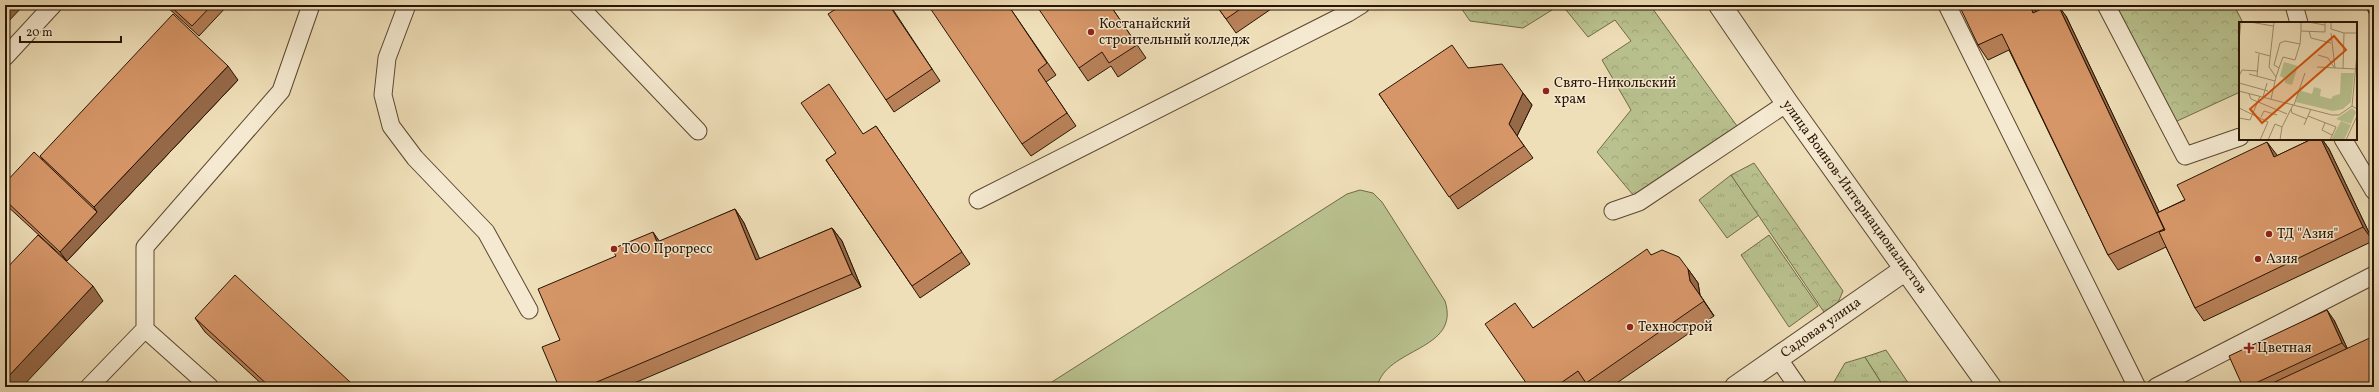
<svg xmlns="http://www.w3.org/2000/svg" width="2379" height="392" viewBox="0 0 2379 392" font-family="Vollkorn,serif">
<defs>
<pattern id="grass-tufts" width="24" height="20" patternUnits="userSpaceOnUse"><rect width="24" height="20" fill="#b9c28f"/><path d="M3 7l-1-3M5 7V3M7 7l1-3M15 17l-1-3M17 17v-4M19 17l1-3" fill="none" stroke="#9fa67a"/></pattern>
<pattern id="forest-crowns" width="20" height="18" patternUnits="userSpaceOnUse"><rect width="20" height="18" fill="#b9c28f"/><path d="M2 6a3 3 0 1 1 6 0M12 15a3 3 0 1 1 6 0" fill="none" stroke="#9fa67a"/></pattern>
</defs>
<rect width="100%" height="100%" fill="#efdfb8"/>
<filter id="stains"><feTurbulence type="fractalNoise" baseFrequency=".005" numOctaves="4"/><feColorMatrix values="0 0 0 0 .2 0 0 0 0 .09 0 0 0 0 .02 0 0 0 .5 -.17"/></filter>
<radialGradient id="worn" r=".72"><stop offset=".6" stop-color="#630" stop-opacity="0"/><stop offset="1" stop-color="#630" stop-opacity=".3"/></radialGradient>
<path fill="url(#grass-tufts)" stroke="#706b48" d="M1731 175 1759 215 1727 238 1699 200Z
M1769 235 1818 306 1789 327 1741 255Z
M1865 357 1884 387H1838L1834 382 1845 363Z"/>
<path fill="url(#forest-crowns)" stroke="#706b48" d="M1459 5H1560L1523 28 1470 21Z
M1562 5H1650L1742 133 1639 202 1597 152 1631 110 1602 60 1631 41 1615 20 1588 37Z
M2115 5H2234L2243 23H2240V92L2175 122Z
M1754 163 1843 291 1830 321 1731 175Z
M1886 350 1911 387H1884L1865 357Z"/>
<path fill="#b9c28f" stroke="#706b48" d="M1360 190 1373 193 1382 202 1445 301C1461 351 1386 347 1377 387H1044L1347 194Z"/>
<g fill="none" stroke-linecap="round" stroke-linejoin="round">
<defs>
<path id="service" d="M407 5 387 58 383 95 391 126 415 158 486 232 529 310
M578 5 698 131
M1947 5 2137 387
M2106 5 2185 156 2240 137
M2294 5 2299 23
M5 57 53 5
M2343 139 2374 191
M978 200 1348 13 1361 5
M1613 211 1639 202 1787 103
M145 329 210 387
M1778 358 1798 387
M89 387 145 329V247L281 91 311 5
M2156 387 2374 275"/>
<path id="minor" d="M1736 387 1906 269"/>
<path id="tertiary" d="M1720 5 1787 103 1990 387"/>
</defs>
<use href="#service" stroke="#5a4730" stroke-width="19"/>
<use href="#minor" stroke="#5a4730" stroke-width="24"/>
<use href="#tertiary" stroke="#5a4730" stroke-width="24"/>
<use href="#service" stroke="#f5ead1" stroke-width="17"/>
<use href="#minor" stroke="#f5ead1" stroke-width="22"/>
<use href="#tertiary" stroke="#f5ead1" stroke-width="22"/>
</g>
<path fill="#b88159" stroke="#281402" d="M165 5H228L199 36Z
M842 5H890L940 81 894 112 886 100Z
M1008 5 1056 75 1046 82 1076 126 1031 156 1022 144Z
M1110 5 1146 58 1118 77 1111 66 1088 81 1079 68Z
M1216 5H1277L1236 33Z
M2374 5V22L2371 17Z
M2036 11 2066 16 2159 212 2312 139H2322L2329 149 2373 241 2204 321 2195 308 2166 247 2118 270 2108 255 2009 50 1988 60 1978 45Z
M1468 68 1523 93 1532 105 1517 136 1533 158 1458 209 1379 94Z
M238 80 67 261 5 204V183L43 160 40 156Z
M876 126 970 264 920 298 826 160Z
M735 209 744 223 759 259 832 228 842 241 861 287 625 387H559L560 340 616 256 659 242Z
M1651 255 1688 269 1698 283 1700 295 1714 316 1611 387H1589L1588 386 1586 387H1529L1533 328Z
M195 318 353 387H265L205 332Z
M2334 320 2347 348 2374 387H2243Z"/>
<path fill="#966949" stroke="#281402" d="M5 5H24L5 25Z
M2030 5H2033L2043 27 2033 13Z
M2058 5 2066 16 2174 243 2164 229Z
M228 66 238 80 67 261 60 252 97 212 94 207Z
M1523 93 1532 105 1517 136 1509 124Z
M2321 139H2322L2329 149 2373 241 2363 227Z
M2267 142 2277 155 2284 170 2274 157Z
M735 209 744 223 766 273 756 260Z
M832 228 842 241 861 287 852 274Z
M653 232 662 245 657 242Z
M1688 269 1698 283 1700 295 1714 316 1690 281Z
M93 286 103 301 22 387H5V380Z
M2327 310 2334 320 2349 352 2342 343Z
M350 382 353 387H345Z"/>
<path fill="#d69668" stroke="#281402" d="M169 5H212L192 26Z
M842 5H889L932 69 886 100 828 14Z
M928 5H1008L1047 63 1038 70 1067 113 1022 144Z
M1036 5H1110L1137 45 1109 63 1102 52 1079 68Z
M1216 5H1246L1226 19Z
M1959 5H2030L2033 13 2050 5H2058L2164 229 2108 255 2002 34 1978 45Z
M2365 5H2374V15L2371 17Z
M173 14 228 66 94 207 40 156Z
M1452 45 1468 68 1502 64 1523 93 1509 124 1524 146 1449 197 1379 94Z
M829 84 863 134 876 126 962 252 912 286 826 160 836 153 801 103Z
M2312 139H2321L2363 227 2195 308 2159 232 2165 230 2157 213 2185 200 2177 185 2267 142 2274 157Z
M34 152 97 212 60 252 5 200V183Z
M735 209 756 260 832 228 852 274 585 387H559L542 347 560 340 538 289 616 256 612 249 653 232 657 242Z
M38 235 93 286 5 380V270Z
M1647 249 1651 255 1662 250 1679 257 1688 269 1690 281 1704 301 1586 383 1578 371 1555 387H1529L1485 324 1515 303 1533 328Z
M235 275 350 382 345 387H270L195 318Z
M2327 310 2342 343 2247 387H2243L2229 356Z
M2374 336V387H2264Z"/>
<g fill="#8f2418" stroke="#f5ead1" stroke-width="1.5">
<circle cx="1091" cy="32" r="4"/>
<circle cx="1546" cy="91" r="4"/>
<circle cx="2269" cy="234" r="4"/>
<circle cx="614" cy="249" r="4"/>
<circle cx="2258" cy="259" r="4"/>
<circle cx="1630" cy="327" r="4"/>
<path d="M2247 342h4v4h4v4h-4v4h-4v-4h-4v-4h4z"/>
</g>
<g text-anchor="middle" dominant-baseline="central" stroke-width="3" stroke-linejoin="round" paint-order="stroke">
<g font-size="14" fill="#281402" stroke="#f5ead1" text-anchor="start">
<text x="1099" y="24">Костанайский<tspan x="1099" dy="16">строительный колледж</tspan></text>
<text x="1554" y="83">Свято-Никольский<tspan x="1554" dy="16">храм</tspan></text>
<text x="2277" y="234">ТД "Азия"</text>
<text x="622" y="249">ТОО Прогресс</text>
<text x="2266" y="259">Азия</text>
<text x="1638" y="327">Технострой</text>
<text x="2257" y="348">Цветная</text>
</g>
<g font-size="14" fill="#281402" stroke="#f5ead1">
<text transform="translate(1854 197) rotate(54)">улица Воинов-Интернационалистов</text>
<text transform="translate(1821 328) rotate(-35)">Садовая улица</text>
</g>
</g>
<g transform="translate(2239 22)">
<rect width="118" height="118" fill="#efdfb8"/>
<path d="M113 86 117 90 112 102 97 97Z" fill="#b9c28f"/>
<path d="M102 51H115L112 80 104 87 94 89 57 80 59 68 73 72 75 65 82 67 81 74 92 77 94 74 101 72ZM102 99 112 103 105 118H92Z" fill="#b9c28f"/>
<path d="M45 40 59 44 53 63 46 61V57L41 54Z" fill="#b9c28f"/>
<path fill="none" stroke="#9f8e6f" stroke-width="1" d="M11 0 34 4M62 0V9L86 10V0M69 0 86 3M92 0V7L105 11M70 9 72 16 92 21M92 11 96 46M0 19 2 0M61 22 62 9M16 30 31 34M118 32 113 84 118 87M79 33 89 36 95 45M78 45 117 47M104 46 105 11H118M10 52 36 59M0 54 3 48 19 49M18 54 20 32M37 55 40 46 44 35 56 38 61 22 46 19 41 21 35 43 40 46M0 61 29 69M0 69 93 93H100L113 84M10 72 12 77 48 92M24 75 28 61M32 77 37 55 30 45 35 0M55 83 66 51M0 86 29 100 21 118M52 87 53 91 68 97M69 94 97 105 91 118M22 95 25 89 38 93M0 96 11 98 21 74M86 101 83 108 93 113M65 103 72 87M29 118 36 102 43 105 54 83M41 118 43 105M107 118 118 94"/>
<path fill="#d5520b" fill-opacity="0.15" stroke="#d5520b" stroke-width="2" d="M95 14 107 28 23 101 11 87Z"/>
<rect width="118" height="118" fill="none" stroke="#281402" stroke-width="2"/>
</g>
<rect width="2379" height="392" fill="none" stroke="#efdfb8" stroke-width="20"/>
<rect x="6" y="6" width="2367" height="380" fill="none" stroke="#281402" stroke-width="2"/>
<rect x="10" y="10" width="2359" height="372" fill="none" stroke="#281402"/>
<path d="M20 36v6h101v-6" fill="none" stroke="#281402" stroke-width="2"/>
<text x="26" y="36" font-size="12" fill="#281402" stroke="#f5ead1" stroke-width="3" paint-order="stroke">20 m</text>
<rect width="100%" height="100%" filter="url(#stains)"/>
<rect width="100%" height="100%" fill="url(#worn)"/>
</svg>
